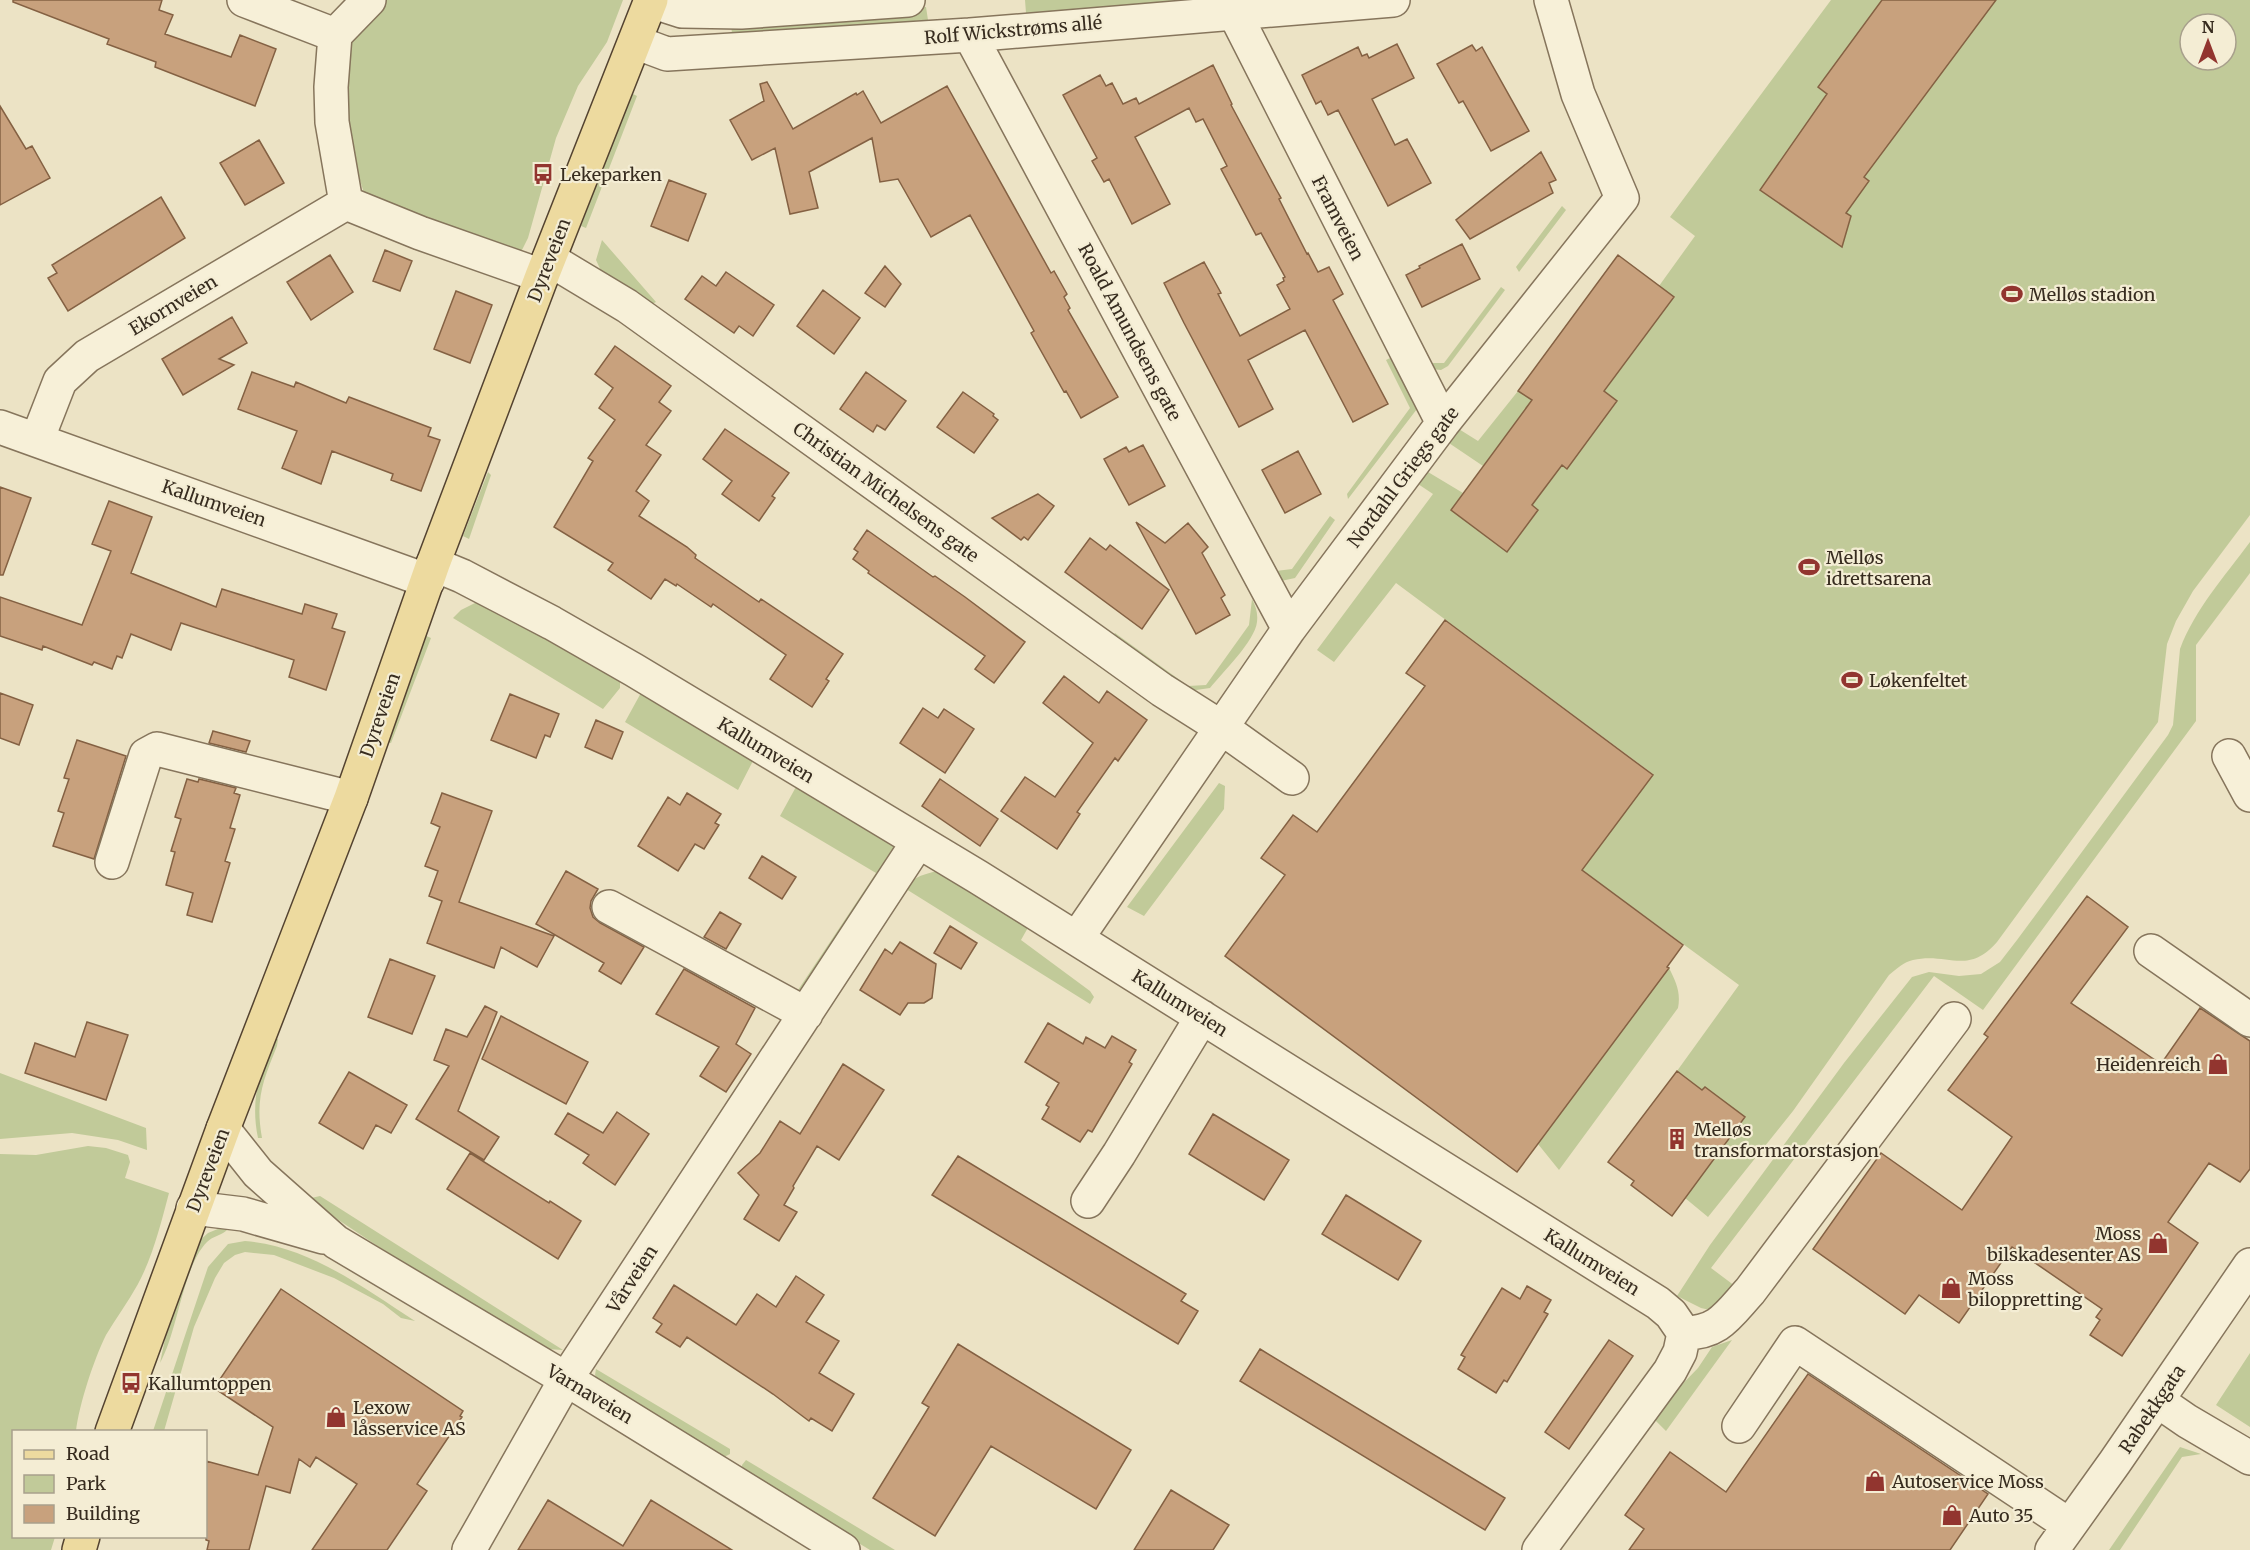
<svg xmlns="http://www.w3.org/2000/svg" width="2250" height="1550" viewBox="0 0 2250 1550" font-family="Merriweather,serif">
<rect width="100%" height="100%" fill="#ece3c5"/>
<path fill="#c1ca99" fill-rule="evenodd" d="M385 0H623L607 42 578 86 556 138 528 238 518 258 364 193 343 126 350 45 360 27Z
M1025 0H1193L1026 13Z
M1831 0H2250V515L2193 591 2176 621 2167 644 2158 722 1997 942C1967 976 1948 952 1913 960 1904 962 1896 969 1889 975L1793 1111 1708 1217 1685 1198 1745 1117 1705 1087 1702 1090 1677 1071 1739 985 1582 870 1653 774 1396 583 1334 662 1317 650 1433 494 1409 478 1418 466 1463 493 1451 510 1508 551 1538 510 1532 505 1562 465 1567 469 1617 401 1604 391 1674 297 1659 286 1695 236 1670 217ZM2190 24H2226V60H2190Z
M926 7 928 20 732 35 731 22Z
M633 94 637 96 586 228 581 226 627 103Z
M1562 206 1566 210 1519 272 1516 267Z
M602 240 656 302 650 305 602 273 596 260Z
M1501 287 1505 290 1448 366 1441 370 1431 369 1428 363H1444Z
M1392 357 1417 409 1348 499 1347 494 1410 408 1386 360Z
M1518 391 1532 400 1483 466 1443 439 1454 426 1478 441Z
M488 472 491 475 469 539 463 536Z
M1330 516 1335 520 1295 578 1281 581 1276 571 1292 569Z
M2250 542V573L2196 645V721L1983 1010 1934 976 1711 1268 1739 1289 1710 1310 1701 1308 1677 1296 1710 1245 1844 1063 1912 977 1929 972 1959 976 1981 974 2000 962 2017 940 2168 735 2173 725 2180 649C2195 609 2225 576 2250 542Z
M1252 599C1256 607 1258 613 1257 622 1255 641 1222 673 1210 688L1189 691 1111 638 1115 633 1188 686 1206 685 1249 625Z
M479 601 620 675V688L603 709 453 618 461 610Z
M424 635 431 638 391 743 384 741Z
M642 691 755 757 738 790 625 722Z
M1219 783 1225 786 1224 809 1144 916 1127 907Z
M797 785 892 838 894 849 803 996H794L876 873 780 816Z
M933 872H947L1030 924 1021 940 1090 991 1094 997 1090 1004 906 889C912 878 921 875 933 872Z
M1669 968C1676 982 1681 992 1678 1008L1559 1170 1538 1144Z
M272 1037 278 1039 277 1046C263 1081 255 1099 262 1138H258C250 1099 260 1074 272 1037Z
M0 1073 146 1128 147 1150 118 1140 72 1133 0 1139Z
M88 1146 106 1148 128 1155 130 1162 125 1178 169 1193C161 1223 153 1256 138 1284 128 1302 116 1318 106 1335 94 1359 79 1405 76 1431L14 1432V1536L55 1537 51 1550H0V1154L36 1155Z
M320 1196 563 1350 546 1349 379 1247 307 1199Z
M225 1226 227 1230C222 1235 213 1236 207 1242 183 1266 178 1331 160 1363L174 1296 198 1242 208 1233Z
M245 1241C309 1246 362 1287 415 1321L401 1318 383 1304 334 1278 274 1255 245 1252 235 1255 224 1263 215 1278 194 1327 164 1431H153L208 1267 228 1244Z
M1732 1340 1666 1431 1655 1420 1668 1399 1698 1368 1712 1347Z
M2250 1353V1427L2216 1405Z
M596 1369 730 1449V1454L722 1458 599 1383 595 1375Z
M2180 1447 2201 1454 2182 1457 2120 1550H2109Z
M746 1460 895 1550H870L742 1472V1465Z"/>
<path fill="#c8a17d" stroke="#846143" stroke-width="1.5" d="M13 0H162L159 10 173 15 165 34 231 57 240 35 276 49 255 106 155 67 156 62 107 44 109 39 13 2Z
M1882 0H1996L1864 177 1869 181 1846 213 1851 216 1842 247 1760 190 1827 94 1818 87Z
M1397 44 1414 78 1372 99 1395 145 1407 139 1431 183 1388 206 1338 110 1328 115 1321 101 1316 104 1302 75 1358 47 1362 56 1367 54 1369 58Z
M1472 45 1476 51 1482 47 1529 131 1491 151 1463 101 1459 103 1437 64Z
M1213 65 1232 104 1231 105 1276 189 1281 198 1279 199 1307 254 1308 253 1318 272 1329 267 1343 294 1333 300 1388 404 1353 422 1305 330 1248 360 1273 409 1239 427 1184 323 1164 283 1204 262 1221 293 1218 294 1240 336 1290 309 1277 285 1284 281 1283 278 1285 277 1261 233 1256 235 1221 169 1227 166 1203 119 1196 122 1189 108 1135 137 1170 204 1132 224 1109 179 1104 182 1092 161 1097 158 1063 95 1100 75 1106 86 1112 83 1123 104 1136 98 1139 104Z
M767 82 793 129 856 93 857 95 863 91 881 123 947 86 1051 273 1054 271 1067 294 1064 297 1070 308 1068 310 1118 397 1081 418 1066 391 1064 392 1031 333 1034 331 970 215 931 237 898 179 880 182 872 138 809 172 818 208 790 214 775 148 752 160 730 120 764 101 760 84Z
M0 106 26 149 32 146 50 178 0 205Z
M259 140 284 183 245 205 220 163Z
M1541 152 1556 180 1549 183 1553 193 1470 239 1456 220Z
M669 180 706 194 688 241 651 226Z
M161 197 185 238 68 311 48 278 57 273 52 265Z
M1462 244 1480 279 1422 307 1406 275 1420 268 1419 266Z
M385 250 412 261 400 291 373 281Z
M330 255 353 292 311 320 287 282Z
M1618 255 1674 297 1604 391 1617 401 1567 469 1562 465 1532 505 1538 510 1507 552 1451 510 1532 400 1518 391Z
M885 266 901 284 885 307 865 293Z
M726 272 774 305 753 336 739 326 734 333 685 299 702 276 716 286Z
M823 290 860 318 834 354 797 326Z
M456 291 492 305 470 363 434 349Z
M232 317 247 343 219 359 234 365 183 395 162 359Z
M615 346 671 386 659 402 671 411 646 445 661 455 636 491 649 501 639 516 687 547 696 555 695 558 759 602 761 599 843 654 826 679 829 681 812 707 770 679 786 655 713 604 711 607 677 584 676 586 665 579 651 599 608 570 613 563 554 527 593 461 588 458 615 420 599 408 613 388 595 374Z
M252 372 294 387 296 382 346 403 349 397 431 428 428 436 440 440 421 491 391 480 393 474 332 451 321 484 282 468 297 431 238 409Z
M866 372 906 401 885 430 877 425 873 432 840 409Z
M963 392 994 414 993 416 998 420 974 453 937 427Z
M725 429 789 473 772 496 775 498 759 521 722 494 732 481 703 459Z
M1143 445 1165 486 1129 505 1104 459 1126 447 1129 452Z
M1298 451 1321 494 1285 513 1262 470Z
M0 487 31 498 3 575H0Z
M1038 494 1054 506 1028 540 1024 537 1021 540 992 518Z
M109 501 152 517 131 573 216 607 222 589 302 614 305 604 337 614 332 628 345 632 326 690 289 677 294 660 181 623 171 650 131 634 122 658 117 656 112 669 94 662 92 665 43 646 42 650 0 636V597L82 625 111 551 92 544Z
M1136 522 1165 543 1188 523 1208 547 1202 553 1225 595 1221 598 1230 615 1196 634Z
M867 530 933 577 935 576 965 597 1025 642 994 683 975 669 985 656 868 573 869 571 853 559 858 552 854 549Z
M1090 538 1106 550 1110 545 1169 590 1142 629 1065 572Z
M1445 620 1653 775 1582 870 1683 945 1667 967 1669 968 1517 1172 1225 956 1285 875 1261 858 1293 815 1317 832 1425 686 1406 673Z
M1064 676 1099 703 1107 691 1147 720 1118 761 1115 758 1077 812 1080 814 1057 849 1001 811 1025 777 1055 797 1093 743 1043 703Z
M0 693 33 705 19 745 0 738Z
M510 694 559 714 550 737 545 735 536 758 491 740Z
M923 708 938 718 944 709 974 729 945 773 900 743Z
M596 720 623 732 612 759 585 747Z
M213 731 250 741 246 752 209 743Z
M77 740 126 756 94 859 53 846 64 813 58 811 69 779 64 778Z
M187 779 198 782 199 779 236 788 234 793 240 795 230 828 235 829 225 861 230 863 212 922 187 915 193 893 166 885 175 852 171 851 181 819 175 817Z
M940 779 998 819 980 846 922 806Z
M442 793 492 811 459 902 554 936 537 967 501 947 494 968 427 943 442 901 429 896 438 871 425 866 440 827 431 823Z
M687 793 721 814 715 823 719 825 704 849 695 844 678 871 638 846 668 797 680 805Z
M762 856 796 877 782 899 749 878Z
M566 871 598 889 591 901 590 908 593 917 600 923 644 947 621 984 599 971 604 963 536 924Z
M2087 896 2128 927 2071 1003 2161 1064 2200 1008 2250 1041V1169L2240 1182 2209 1163 2168 1222 2198 1243 2122 1356 2090 1335 2100 1320 2096 1317 2102 1309 2012 1247 1959 1323 1919 1295 1905 1314 1813 1249 1881 1153 1962 1210 2012 1137 1948 1090 1988 1037 1984 1034Z
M720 912 741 924 726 949 704 937Z
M950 926 977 943 961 969 934 953Z
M900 942 936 964 932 998 924 1003H908L900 1015 860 990 885 949 892 954Z
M390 959 435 976 412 1034 368 1017Z
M684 969 755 1008 736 1044 751 1054 726 1092 700 1076 719 1047 656 1014Z
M485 1006 497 1012 458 1111 499 1137 484 1160 416 1119 449 1066 434 1060 446 1029 467 1037Z
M501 1016 588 1062 566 1104 482 1059Z
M87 1022 128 1035 106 1100 25 1073 35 1043 75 1057Z
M1048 1023 1083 1044 1086 1037 1105 1048 1112 1036 1136 1050 1129 1062 1132 1064 1092 1132 1088 1130 1080 1142 1042 1119 1049 1107 1046 1105 1059 1083 1025 1062Z
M843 1064 884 1090 839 1160 817 1146 793 1186 794 1188 784 1205 797 1212 779 1241 744 1219 759 1195 738 1173 760 1153 780 1121 800 1134Z
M1677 1071 1702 1090 1705 1087 1745 1117 1672 1216 1631 1185 1634 1181 1608 1162Z
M349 1072 407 1105 391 1133 376 1125 363 1149 319 1123Z
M617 1112 649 1134 615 1185 583 1163 589 1155 555 1134 568 1113 603 1133Z
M1213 1114 1289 1160 1264 1200 1189 1154Z
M470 1153 549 1203 550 1201 581 1221 558 1259 447 1189Z
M958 1156 1186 1294 1181 1301 1198 1311 1178 1344 932 1195Z
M1346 1195 1421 1241 1398 1280 1322 1234Z
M796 1276 824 1295 806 1322 839 1341 819 1373 854 1394 832 1431 811 1418 809 1421 773 1394 687 1337 680 1347 656 1332 662 1324 653 1318 674 1285 736 1325 757 1294 776 1307Z
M1527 1286 1551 1300 1544 1312 1548 1314 1507 1382 1504 1380 1496 1393 1458 1369 1465 1357 1461 1355 1502 1288 1520 1299Z
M281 1289 463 1411 460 1416 462 1417 417 1484 427 1491 387 1550H312L357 1484 316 1457 310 1467 299 1459 290 1493 266 1486 249 1550H207L209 1541 206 1540V1461L258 1475 273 1427 214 1388Z
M1609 1340 1633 1356 1569 1449 1545 1432Z
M958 1344 1131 1450 1096 1509 991 1446 935 1536 873 1498 929 1407 922 1403Z
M1260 1349 1505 1498 1485 1530 1240 1381Z
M1808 1374 1988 1494 1950 1550H1629L1644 1529 1625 1515 1670 1452 1726 1492Z
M1171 1490 1229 1525 1213 1550H1134Z
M548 1500 623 1546 651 1500 732 1550H518Z"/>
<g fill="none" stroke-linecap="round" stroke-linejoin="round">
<defs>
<path id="minor" d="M244 0 335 35
M369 0 335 35 331 87 332 122 346 203 420 233 542 276
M651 1 682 11 741 12 908 0
M1234 12 1443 423
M970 35 1289 629
M635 42 667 54 970 35 1393 0
M549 259 627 306 1162 690 1222 728 1292 778
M0 427 428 581
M37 440 60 381 87 356 346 203
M433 564 462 576 552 623 634 670 978 877 1658 1303 1671 1314 1684 1333 1680 1352 1670 1371 1539 1550
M2229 756 2250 795
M112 862 146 755 157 749 351 798
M609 907 806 1014
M1077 938 1289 629 1443 423 1622 198 1578 94 1551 0
M2151 951 2250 1020
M223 1129 258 1173 336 1242 566 1379 843 1550
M1088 1201 1119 1154 1202 1017
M193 1208 243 1214 323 1237
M1684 1333C1719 1333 1728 1315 1750 1291L1954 1019
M2158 1401 2187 1421 2250 1458
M1739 1426 1795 1343 2069 1525
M469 1550 566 1379 918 842
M2052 1550 2115 1462 2250 1265"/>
<path id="major" d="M112 1432 223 1129 351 798 433 564 542 276 651 0
M79 1550 83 1536"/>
</defs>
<use href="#minor" stroke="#86755c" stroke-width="36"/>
<use href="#major" stroke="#544330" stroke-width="36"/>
<use href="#minor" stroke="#f7f0d8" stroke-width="33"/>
<use href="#major" stroke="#edda9f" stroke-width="33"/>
</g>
<defs>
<symbol id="bus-bare" viewBox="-9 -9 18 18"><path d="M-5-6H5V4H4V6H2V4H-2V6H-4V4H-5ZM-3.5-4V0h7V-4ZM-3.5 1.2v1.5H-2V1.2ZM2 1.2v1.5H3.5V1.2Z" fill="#92352f" stroke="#f4edd4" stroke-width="2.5" paint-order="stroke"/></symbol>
<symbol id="stadium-bare" viewBox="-9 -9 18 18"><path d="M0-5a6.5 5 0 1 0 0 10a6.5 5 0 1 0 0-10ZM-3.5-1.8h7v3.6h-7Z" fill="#92352f" stroke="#f4edd4" stroke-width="2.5" paint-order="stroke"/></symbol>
<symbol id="shop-bare" viewBox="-9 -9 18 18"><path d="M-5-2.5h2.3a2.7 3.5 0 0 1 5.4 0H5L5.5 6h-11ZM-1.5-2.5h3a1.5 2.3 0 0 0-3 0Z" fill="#92352f" stroke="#f4edd4" stroke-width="2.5" paint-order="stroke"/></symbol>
<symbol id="building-bare" viewBox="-9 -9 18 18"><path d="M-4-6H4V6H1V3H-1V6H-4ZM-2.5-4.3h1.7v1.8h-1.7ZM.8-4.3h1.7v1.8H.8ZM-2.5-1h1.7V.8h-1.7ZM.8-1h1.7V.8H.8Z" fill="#92352f" stroke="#f4edd4" stroke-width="2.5" paint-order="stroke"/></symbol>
</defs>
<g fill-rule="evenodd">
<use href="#bus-bare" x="528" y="159" width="30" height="30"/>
<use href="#stadium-bare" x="1997" y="279" width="30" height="30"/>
<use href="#stadium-bare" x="1794" y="552" width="30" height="30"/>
<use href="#stadium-bare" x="1837" y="665" width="30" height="30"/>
<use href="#shop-bare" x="2203" y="1049" width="30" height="30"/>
<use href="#building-bare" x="1662" y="1124" width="30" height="30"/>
<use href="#shop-bare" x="2143" y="1228" width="30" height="30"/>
<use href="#shop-bare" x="1936" y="1273" width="30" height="30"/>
<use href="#bus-bare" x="116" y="1368" width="30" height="30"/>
<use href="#shop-bare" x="321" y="1402" width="30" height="30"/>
<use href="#shop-bare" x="1860" y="1466" width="30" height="30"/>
<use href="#shop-bare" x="1937" y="1500" width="30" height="30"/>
</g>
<g text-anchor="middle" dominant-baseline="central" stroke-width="4.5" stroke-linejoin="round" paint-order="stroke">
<g font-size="18" fill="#372c1f" stroke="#f4edd4">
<text transform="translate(1013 30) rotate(-5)">Rolf Wickstrøms allé</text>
<text transform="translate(1338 218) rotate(63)">Framveien</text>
<text transform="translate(549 260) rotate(-69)">Dyreveien</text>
<text transform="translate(173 305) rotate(-31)">Ekornveien</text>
<text transform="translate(1130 332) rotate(62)">Roald Amundsens gate</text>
<text transform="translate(1403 477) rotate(-53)">Nordahl Griegs gate</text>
<text transform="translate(886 492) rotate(36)">Christian Michelsens gate</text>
<text transform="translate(214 503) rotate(19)">Kallumveien</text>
<text transform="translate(380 715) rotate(-71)">Dyreveien</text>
<text transform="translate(766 750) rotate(31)">Kallumveien</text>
<text transform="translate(1180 1003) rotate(32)">Kallumveien</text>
<text transform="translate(208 1170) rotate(-69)">Dyreveien</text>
<text transform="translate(1592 1262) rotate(32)">Kallumveien</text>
<text transform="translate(632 1279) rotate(-57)">Vårveien</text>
<text transform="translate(590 1394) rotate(31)">Varnaveien</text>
<text transform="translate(2152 1409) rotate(-56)">Rabekkgata</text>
</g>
<g font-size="18" fill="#372c1f" stroke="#f4edd4" text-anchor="start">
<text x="560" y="174">Lekeparken</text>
<text x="2029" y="294">Melløs stadion</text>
<text x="1826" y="557">Melløs<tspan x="1826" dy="21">idrettsarena</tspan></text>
<text x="1869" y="680">Løkenfeltet</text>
<text x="2201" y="1064" text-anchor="end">Heidenreich</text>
<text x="1694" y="1129">Melløs<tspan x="1694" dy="21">transformatorstasjon</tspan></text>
<text x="2141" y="1233" text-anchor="end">Moss<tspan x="2141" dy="21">bilskadesenter AS</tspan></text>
<text x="1968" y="1278">Moss<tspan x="1968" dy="21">biloppretting</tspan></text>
<text x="148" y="1383">Kallumtoppen</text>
<text x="353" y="1407">Lexow<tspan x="353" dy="21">låsservice AS</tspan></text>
<text x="1892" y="1481">Autoservice Moss</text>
<text x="1969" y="1515">Auto 35</text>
</g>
</g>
<rect x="12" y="1430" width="195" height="108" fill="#f4edd4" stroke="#a8a08c" stroke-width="1.5"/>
<rect x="24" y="1450" width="30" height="9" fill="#edda9f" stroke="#a8a08c" stroke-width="1.5"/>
<text x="66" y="1460" font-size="18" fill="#372c1f">Road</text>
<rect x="24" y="1475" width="30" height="18" fill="#c1ca99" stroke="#a8a08c" stroke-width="1.5"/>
<text x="66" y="1490" font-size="18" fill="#372c1f">Park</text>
<rect x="24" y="1505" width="30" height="18" fill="#c8a17d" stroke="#a8a08c" stroke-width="1.5"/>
<text x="66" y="1520" font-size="18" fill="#372c1f">Building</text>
<g transform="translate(2208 42)"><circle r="28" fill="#f4edd4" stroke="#a8a08c" stroke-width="1.5"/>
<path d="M0-4.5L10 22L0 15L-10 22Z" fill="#92352f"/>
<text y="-9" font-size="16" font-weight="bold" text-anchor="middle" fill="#372c1f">N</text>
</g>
</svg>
